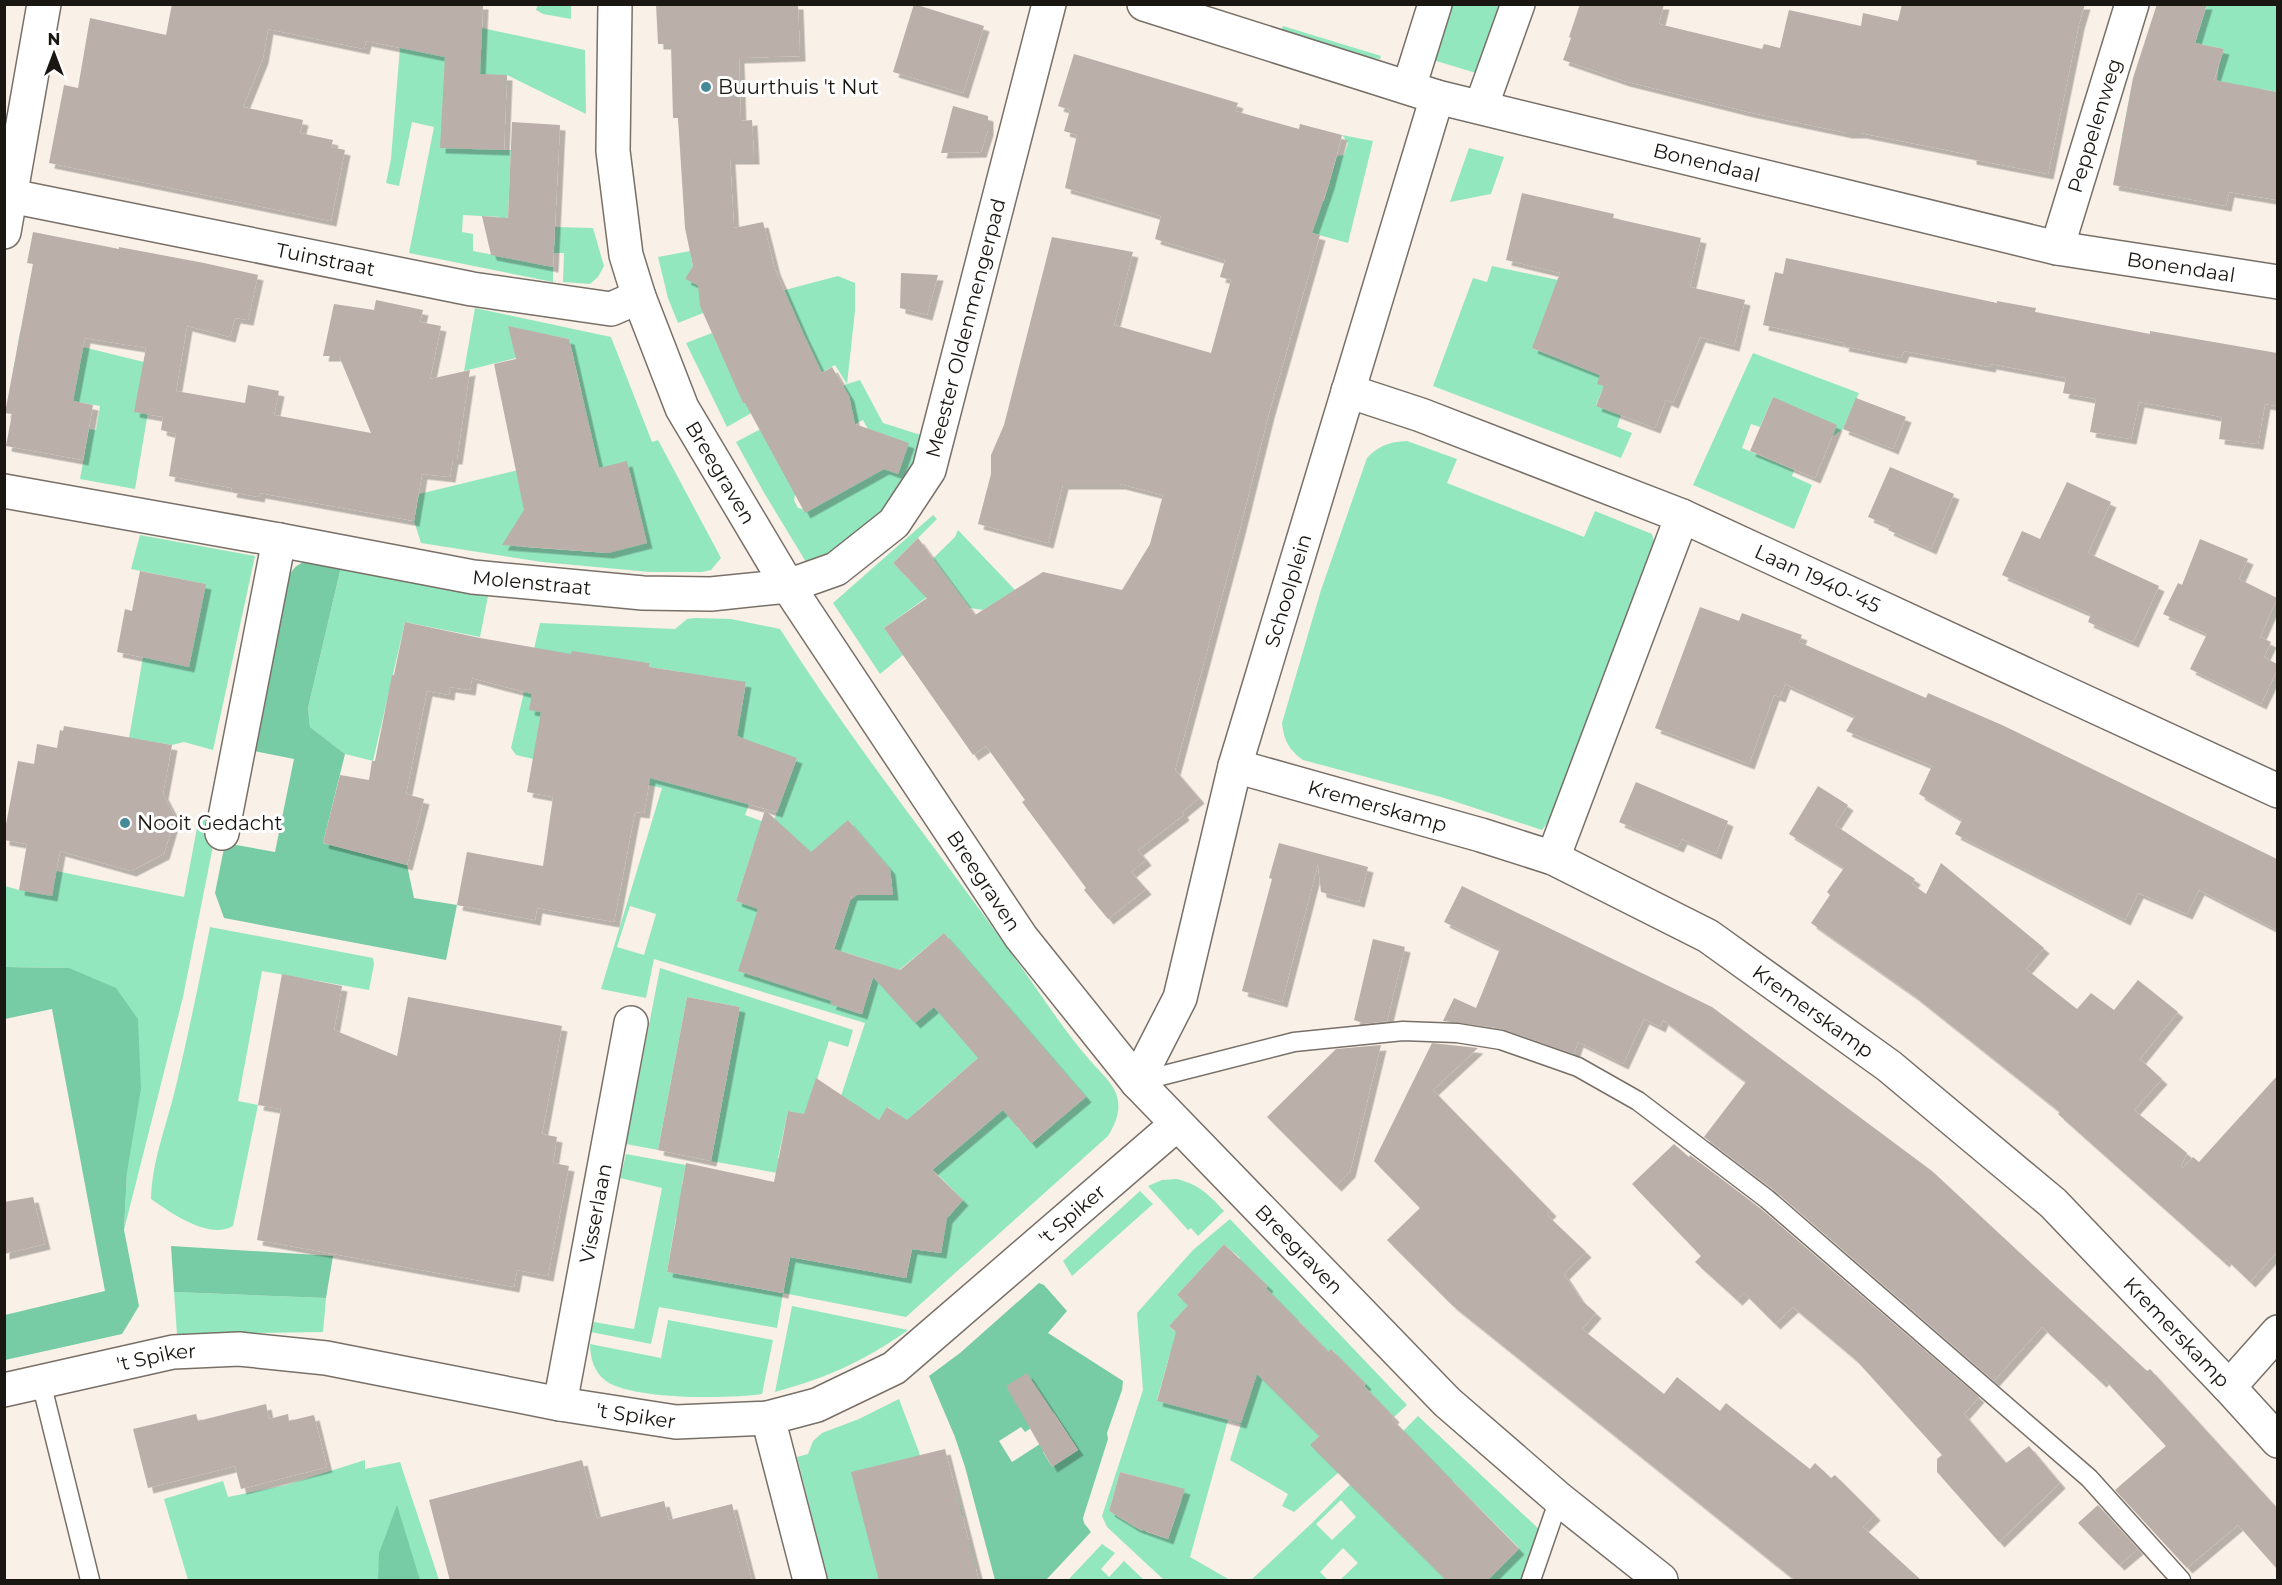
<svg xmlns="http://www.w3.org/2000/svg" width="2282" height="1585" viewBox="0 0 2282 1585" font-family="Montserrat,sans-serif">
<defs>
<filter id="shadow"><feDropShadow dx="5.5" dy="5.5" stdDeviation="0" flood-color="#0004"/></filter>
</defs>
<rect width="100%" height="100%" fill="#f9f0e7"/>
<path fill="#93e7bf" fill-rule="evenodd" d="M538 4 571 5V19L543 14 536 10Z
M1448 5H1501L1476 73 1433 60Z
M2207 5H2277V92L2262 89 2257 122 2277 125V139L2251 136 2226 155 2122 136 2131 90 2215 96 2219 65 2224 49 2195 43Z
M408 7 482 28 585 50 586 114 507 75 503 150H511L506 257 553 267V282L409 253 434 127 412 122 399 186 386 183 391 159 400 47ZM463 215 500 217 499 256 473 251V234L462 232Z
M1283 26 1381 56 1380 59 1373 58 1281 31Z
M1342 135 1373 141 1348 243 1279 224 1305 196 1324 201 1337 156 1344 155 1348 143Z
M1469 148 1504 157 1491 194 1450 202Z
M555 227 593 228 604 266 598 277 590 284 563 282 564 253H554Z
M690 251 693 266 689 273 691 282 698 285 699 290 718 307 678 323 668 298 658 257Z
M1492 266 1615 292 1532 348 1600 375 1604 386 1596 405 1621 415 1617 427 1632 433 1621 458 1433 386 1473 278 1487 282Z
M838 276 855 283V311L847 384 860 380 883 423 924 436 913 471 885 511 814 567H809L763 491 736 442 847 384 835 365 727 427 686 343 712 333 722 355 725 354 743 403 792 382 809 347 798 322 754 298ZM863 420 869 431 803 509 798 508 794 500 795 495 822 441Z
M475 308 611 337 652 442 658 440 721 558 711 570 702 572H650L542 562 421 543 414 521 419 494 560 460 582 395 569 339 509 327 516 358 464 371ZM509 535 608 553 522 547Z
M20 332 49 338 81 358 83 347 156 365 135 489 80 479 89 429 96 430 100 406 10 390Z
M1753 353 1859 393 1843 429 1833 436 1773 397 1760 427 1751 424 1742 448 1794 470 1792 476 1812 485 1794 529 1693 485Z
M1407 441 1457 459 1447 483 1584 537 1595 511 1652 534 1654 541 1652 549 1551 818 1542 830 1441 797 1303 760C1288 749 1284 740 1282 723L1321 590 1367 458C1380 445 1389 442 1407 441Z
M933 515 937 519 893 563 910 581 955 537 958 530 1015 590 983 610 970 608 941 587 884 628 903 655 880 674 833 603Z
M140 535 255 556 213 750 184 742 172 745 129 738 143 657 205 584 131 569Z
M341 567 488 596 480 637 405 622 373 761 345 754 310 727 308 708Z
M695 618 731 619 780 629C863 760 962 880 1049 1007 1062 1025 1074 1042 1088 1058 1096 1068 1108 1078 1114 1089 1123 1106 1117 1121 1108 1136L906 1317 783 1293 777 1328 659 1307 651 1344 591 1332 594 1322 634 1329 662 1188 620 1178 626 1154 686 1165 682 1184 783 1203 838 1105 865 1023 654 959 646 998 601 989 662 788 516 755 511 748 540 623 675 629 687 619ZM571 654 649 663V667L681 672 530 693ZM708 676 746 683 737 733 699 726ZM797 758 772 825 745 815 753 793ZM849 821 889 868 886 871C895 879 892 887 885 895H877L866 888 851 900 846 895 844 919 829 964 811 852ZM754 845 756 908 736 901ZM630 906 656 914 644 955 617 947ZM944 933 991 988 939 1002 887 980ZM847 953 878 963 861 1014 831 1004ZM978 1058 992 1119 917 1183 918 1110ZM1085 1097 1032 1143 1017 1127 1029 1116ZM888 1107 900 1116 878 1148 869 1114 879 1120ZM933 1170 963 1200 947 1218 915 1188ZM676 1218 944 1233 941 1253 912 1249 906 1278 790 1257 783 1293 667 1272Z
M199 817 208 818 205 833 206 838 214 841 183 997 124 1230 127 1172 69 968 5 967V886L19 890 56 871 184 897Z
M210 927 373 958 374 964 369 990 262 971 238 1101 258 1105 233 1226C209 1240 171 1213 151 1199 152 1161 166 1127 175 1090 188 1036 199 982 210 927Z
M660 968 853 1030 848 1047 829 1041 806 1115 788 1111 778 1158 794 1176 711 1161 740 1007 687 997 658 1150 626 1144Z
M1177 1179C1200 1185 1209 1195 1224 1211L1198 1236 1191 1228 1188 1230 1148 1186 1162 1180Z
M1140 1191 1153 1204 1072 1276 1063 1261Z
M1230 1219 1407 1405 1394 1417 1364 1386 1366 1384 1332 1350 1329 1352 1299 1321 1252 1368 1319 1436 1311 1445 1347 1465 1294 1512 1282 1506 1288 1494 1230 1460 1241 1424 1228 1420 1190 1557 1230 1580H1164L1107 1527 1102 1516 1143 1390 1137 1313 1193 1250ZM1224 1244 1240 1258 1235 1263 1248 1274 1252 1271 1268 1286 1221 1337 1198 1353 1169 1326 1188 1305 1177 1295ZM1169 1357H1170L1182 1407 1157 1400ZM1120 1472 1158 1482 1142 1531 1109 1511ZM1181 1501 1168 1539 1146 1532 1147 1527Z
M174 1292 326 1298 323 1332 177 1334Z
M792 1306 908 1330C865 1361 826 1378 775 1392Z
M668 1320 773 1340 762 1394C728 1399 633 1400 606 1381 594 1372 590 1358 590 1344L661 1358Z
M899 1399 919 1452 930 1494 955 1488 963 1516 937 1522 944 1546 969 1540 976 1568C928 1580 878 1580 828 1580L797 1457 808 1454 813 1441 822 1433 859 1419Z
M1418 1416 1540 1530 1522 1580H1487L1519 1548 1453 1481 1447 1580H1340L1358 1563 1343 1548 1320 1572 1328 1580H1251L1312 1523ZM1341 1500 1356 1517 1332 1540 1316 1524Z
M365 1460V1469L400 1462 439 1580H188L164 1499 223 1481 228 1497 286 1485Z
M1102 1544 1115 1553 1101 1569 1109 1577 1124 1561 1144 1580H1068Z"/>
<path fill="#77cca5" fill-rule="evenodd" d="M307 561 341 567 308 708 310 727 345 754 323 843 407 865 414 898 457 905 446 960 224 918 215 893 225 843 275 852 294 759 254 751 287 583C291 571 294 565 307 561Z
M5 967 69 968 116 988 138 1019 141 1089 127 1172 124 1230 139 1306 122 1334 5 1360V1315L105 1291 52 1009 5 1019Z
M171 1246 333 1256 326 1298 174 1292Z
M1039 1283 1044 1285 1067 1311 1048 1333 1123 1381 1122 1390 1107 1433 1108 1439 1083 1518 1084 1523 1091 1532 1046 1580H995L965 1467 955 1437 929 1376 960 1353ZM1054 1413 1078 1450 1052 1467 1043 1452 1047 1448 1043 1442 1012 1462 999 1441 1021 1427 1025 1432Z
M397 1505 420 1580H378L379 1553Z"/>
<path fill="#bbafaa" filter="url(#shadow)" d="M172 4H483L480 74 507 75 504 150 440 148 445 57 366 41 364 49 268 29 263 58 243 107 303 120 300 133 333 140 331 147 345 150 331 221 49 163 64 85 78 88 90 18 166 35Z
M656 4H798L800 56 739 58 741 121 752 120 754 159H730L734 228 763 222 775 269 803 333 822 373 832 367 849 396 855 424 909 443 898 474 884 469 805 513 745 403H743L700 306 698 285 685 279 693 266 685 228 678 118H673L671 44H658Z
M914 4 984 26 963 93 893 72Z
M1580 4H1664L1659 24 1762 49 1764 44 1780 48 1789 10 1861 26 1863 13 1898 21 1902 4H2085L2079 24 2048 174 1971 159V155L1861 133H1847L1748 112 1624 81 1563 60 1571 38 1569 37Z
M2157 4H2207L2195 43 2224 49 2214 80 2277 92V200L2229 192 2226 206 2113 185 2133 78Z
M1074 54 1238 103 1235 111 1299 129 1300 124 1342 135 1329 184 1312 233 1320 235 1269 413 1240 529 1175 770 1199 798 1182 812 1184 815 1138 850 1146 860 1131 872 1146 889 1108 919 1084 890 1086 888 1022 802 1025 800 986 746 973 755 884 628 927 598 893 563 918 538 975 615 1043 572 1122 590 1150 544 1163 495 1120 484H1063L1048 543 978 524 991 474V455L1004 425 1052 237 1133 252 1114 325 1211 353 1231 280 1220 277 1225 260 1155 239 1161 216 1065 188 1077 135 1064 131 1070 110 1058 106Z
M953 106 988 116V130L981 152 941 153Z
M512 122 560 125 553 267 491 255 482 216 508 218Z
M1522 193 1614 214 1613 218 1701 238 1690 287 1745 300 1734 346 1700 337 1673 403 1666 400 1655 428 1596 406 1604 386 1597 384 1600 375 1532 348 1560 273 1506 260Z
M33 232 119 249V247L204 263 258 275 248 320 235 318 230 337 187 326 176 391 245 403 248 385 279 391 274 415 371 433 339 356H323L334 304 374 310 376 300 423 310 420 322 441 326 430 379 470 370 457 459H453L450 477 422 474 414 521 260 493 259 497 231 492 232 488 169 476 176 434 161 430 163 417 134 412 146 348 85 338 73 401 93 405 83 460 6 446 12 414 5 413 33 264 27 263Z
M1786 258 1997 303V301L2036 308 2035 312 2150 334V331L2277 353V406L2265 404 2258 444 2219 439 2222 417 2139 402 2131 439 2090 432 2096 399 2063 393 2066 378 1991 364 1990 367 1904 351 1901 358 1843 346 1844 343 1763 325 1775 272 1783 274Z
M901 273 938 275 927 315 900 308Z
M508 326 569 339 599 468 627 461 647 543 608 553 502 545 524 510 494 364 516 359Z
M1773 397 1837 425 1815 478 1750 451Z
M1856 398 1906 417 1893 449 1843 429Z
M1890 467 1954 494 1931 549 1888 530 1890 526 1868 517Z
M2067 482 2111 502 2088 553 2159 586 2133 642 2088 622 2091 614 2002 575 2022 531 2040 539Z
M2200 539 2248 559 2239 579 2277 598 2260 637 2271 642 2264 657 2277 664V670L2261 704 2190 669 2207 634 2163 614 2178 583 2182 585Z
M140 571 206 584 189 667 117 652 125 609 132 611Z
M1700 607 1739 621 1742 613 1802 635 1799 642 1926 698 1928 693 2002 725 2277 859V930L2199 890 2187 914 2138 893 2125 920 1955 834 1962 820 1919 794 1932 766 1846 731 1855 716 1785 684 1780 697 1774 695 1749 764 1655 728Z
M405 622 480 638 571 654 572 651 649 663V667L746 682 737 736 797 758 777 812 650 778 644 813 635 812 614 922 537 908 535 920 457 905 467 852 543 866 553 797 527 792 541 712 529 710 532 694 472 678 470 690 450 687 449 695 427 691 406 794 424 799 407 865 323 843 340 775 369 780 372 761H375L392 675H394Z
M64 726 172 745 163 794 175 817 164 854 131 871 60 851 52 896 19 890 27 844 4 840V835L18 761 34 764 37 744 57 748 60 730 63 731Z
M1636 782 1728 821 1716 854 1682 839 1678 847 1619 822Z
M1818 786 1848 805 1835 825 1915 879 1912 884 1926 894 1941 863 2044 948 2026 969 2077 1009 2091 993 2114 1010 2138 980 2178 1012 2140 1059 2162 1079 2134 1110 2187 1153 2181 1166 2183 1168 2193 1157 2199 1162 2277 1076V1252L2250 1282 2226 1259 2224 1262 2159 1204 2058 1114 2060 1112 1913 995 1811 923 1830 895 1827 892 1844 868 1789 834Z
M765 810 811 852 848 820 890 869 893 895H852L834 949 900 970 944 933 1086 1097 1031 1143 1003 1110 932 1170 963 1200 947 1218 941 1253 912 1249 906 1278 790 1257 783 1293 667 1272 686 1163 774 1182 788 1111 804 1114 816 1078 879 1120 887 1107 907 1120 978 1058 934 1007 915 1023 873 977 862 1014 830 1004 832 1001 738 971 758 909 736 901Z
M1279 843 1368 867 1359 902 1321 892 1318 864 1282 1002 1242 991 1272 879 1269 878Z
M1462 886 1712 1007 1932 1171 2147 1371 2150 1369 2277 1508V1569L2238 1525 2187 1568 2115 1490 2166 1446 2104 1379 2101 1382 2042 1327 1994 1381 1774 1190 1704 1137 1746 1082 1663 1020 1660 1027 1644 1019 1623 1064 1578 1042 1574 1054 1499 1028 1443 1021 1454 998 1476 1008 1500 949 1444 922Z
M1373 939 1405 947 1387 1021 1362 1024 1363 1023 1354 1020Z
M282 974 342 986 334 1030 397 1056 408 997 562 1026 542 1134 557 1137 553 1163 569 1166 548 1276 517 1270 514 1287 257 1240 281 1109 258 1105Z
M687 997 740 1007 711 1161 658 1150Z
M1432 1043 1478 1048 1433 1090 1551 1211 1547 1215 1586 1252 1564 1274 1581 1300 1596 1313 1582 1329 1664 1394 1677 1377 1720 1411 1726 1403 1810 1469 1815 1463 1831 1478 1835 1475 1875 1515 1863 1527 1922 1581H1796L1452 1305 1387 1240 1420 1208 1374 1161Z
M1381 1045 1350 1172 1336 1186 1267 1117 1336 1049Z
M1674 1144 1689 1157 1690 1155 1760 1208 1979 1397 1964 1414 2006 1463 2029 1446 2060 1483 1999 1542 1937 1472V1459L1942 1455 1856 1360 1793 1307 1775 1324 1744 1293 1737 1300 1695 1262 1701 1256 1632 1184Z
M33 1197 45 1244 4 1254V1202Z
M1224 1244 1268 1286 1266 1288 1329 1352 1331 1349 1366 1384 1364 1386 1394 1417 1392 1419 1519 1549 1487 1581H1447L1310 1445 1319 1436 1257 1374 1241 1423 1157 1401 1176 1332 1169 1326 1188 1305 1177 1295Z
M1027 1373 1078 1450 1052 1467 1006 1386Z
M266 1404 269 1419 288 1414 289 1421 314 1415 327 1467 241 1489 235 1466 148 1488 133 1429 196 1414 198 1421Z
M945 1449 979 1581H879L851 1472Z
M582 1460 597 1518 664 1501 669 1520 732 1504 752 1581H450L429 1500Z
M1120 1472 1185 1489 1168 1539 1135 1527 1109 1511Z
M2098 1505 2138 1549 2119 1565 2078 1523Z"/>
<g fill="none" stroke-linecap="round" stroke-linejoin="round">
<defs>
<path id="lane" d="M1137 1082 1294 1042 1403 1031 1457 1033 1501 1040 1578 1067 1638 1101 1767 1199 2089 1478 2181 1580
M41 1382 90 1580
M1531 1580 1559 1499"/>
<g id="street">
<path id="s1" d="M615 4 613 151 626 255 639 297 682 408 788 586 1021 937 1137 1082 1447 1402 1559 1499 1661 1580"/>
<path id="s2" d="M1144 4 1437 97 2057 248 2278 282"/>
<path d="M1409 87 1435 4"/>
<path d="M1481 107 1518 4"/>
<path id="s3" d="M11 196 472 289 611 309 639 297"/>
<path d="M4 232 44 4"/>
<path id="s4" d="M2057 248 2132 4"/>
<path id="s5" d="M1348 391 1421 415 1682 516 2278 791"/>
<path id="s6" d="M4 491 279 540 473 577 643 593 711 594 788 586 836 569 894 523 929 470 1049 4"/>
<path id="s7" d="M1235 766 1481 835 1553 858 1708 936 1889 1066 2053 1203 2229 1387 2278 1441"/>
<path d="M222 833 279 540"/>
<path d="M1553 858 1682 516"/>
<path id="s8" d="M1137 1082 1180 998 1235 766 1437 97"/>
<path d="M2229 1387 2278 1332"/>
<path id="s9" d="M4 1390 173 1352 239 1349 326 1358 560 1404 676 1422 768 1418 817 1405 894 1368 1177 1124"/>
<path id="s10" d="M560 1404 631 1023"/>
<path d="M768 1418 810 1580"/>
</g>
</defs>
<use href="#lane" stroke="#787068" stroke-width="21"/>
<use href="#street" stroke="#787068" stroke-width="36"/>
<use href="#lane" stroke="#fff" stroke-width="18"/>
<use href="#street" stroke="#fff" stroke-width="33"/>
</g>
<g fill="#468a99" stroke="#fff" stroke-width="2">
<circle cx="706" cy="87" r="6"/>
<circle cx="125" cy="823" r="6"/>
</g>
<g text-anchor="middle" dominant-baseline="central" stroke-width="6" stroke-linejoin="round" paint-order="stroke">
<g font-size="20" fill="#1a1713" stroke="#fff" text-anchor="start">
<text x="718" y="87">Buurthuis 't Nut</text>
<text x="137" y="823">Nooit Gedacht</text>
</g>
<g font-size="20" fill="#1a1713" stroke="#fff">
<text stroke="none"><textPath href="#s4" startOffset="128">Peppelenweg</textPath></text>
<text stroke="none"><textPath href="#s2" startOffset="585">Bonendaal</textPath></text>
<text stroke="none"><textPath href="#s3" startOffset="321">Tuinstraat</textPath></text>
<text stroke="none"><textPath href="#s2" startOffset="1071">Bonendaal</textPath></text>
<text stroke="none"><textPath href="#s6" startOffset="1128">Meester Oldenmengerpad</textPath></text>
<text stroke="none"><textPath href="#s1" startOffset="490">Breegraven</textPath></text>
<text stroke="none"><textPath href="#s5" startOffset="506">Laan 1940-'45</textPath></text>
<text stroke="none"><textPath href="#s6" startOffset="536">Molenstraat</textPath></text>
<text stroke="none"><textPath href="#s8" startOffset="516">Schoolplein</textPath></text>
<text stroke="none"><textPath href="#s7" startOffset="148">Kremerskamp</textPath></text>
<text stroke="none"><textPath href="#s1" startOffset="976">Breegraven</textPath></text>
<text stroke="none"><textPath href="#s7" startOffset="634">Kremerskamp</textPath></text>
<text stroke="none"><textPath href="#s10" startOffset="194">Visserlaan</textPath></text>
<text stroke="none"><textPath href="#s9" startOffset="1146">'t Spiker</textPath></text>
<text stroke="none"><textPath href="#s1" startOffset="1462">Breegraven</textPath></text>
<text stroke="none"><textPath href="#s7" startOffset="1120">Kremerskamp</textPath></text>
<text stroke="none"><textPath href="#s9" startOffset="156">'t Spiker</textPath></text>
<text stroke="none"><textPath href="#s9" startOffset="642">'t Spiker</textPath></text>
</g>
</g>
<rect width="2282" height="1585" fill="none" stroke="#1a1713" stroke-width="12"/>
<g transform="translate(54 54)" stroke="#ffffff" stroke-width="4.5" paint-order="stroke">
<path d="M0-4.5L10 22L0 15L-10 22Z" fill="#1a1713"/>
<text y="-9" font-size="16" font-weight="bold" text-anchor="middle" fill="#1a1713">N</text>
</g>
</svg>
